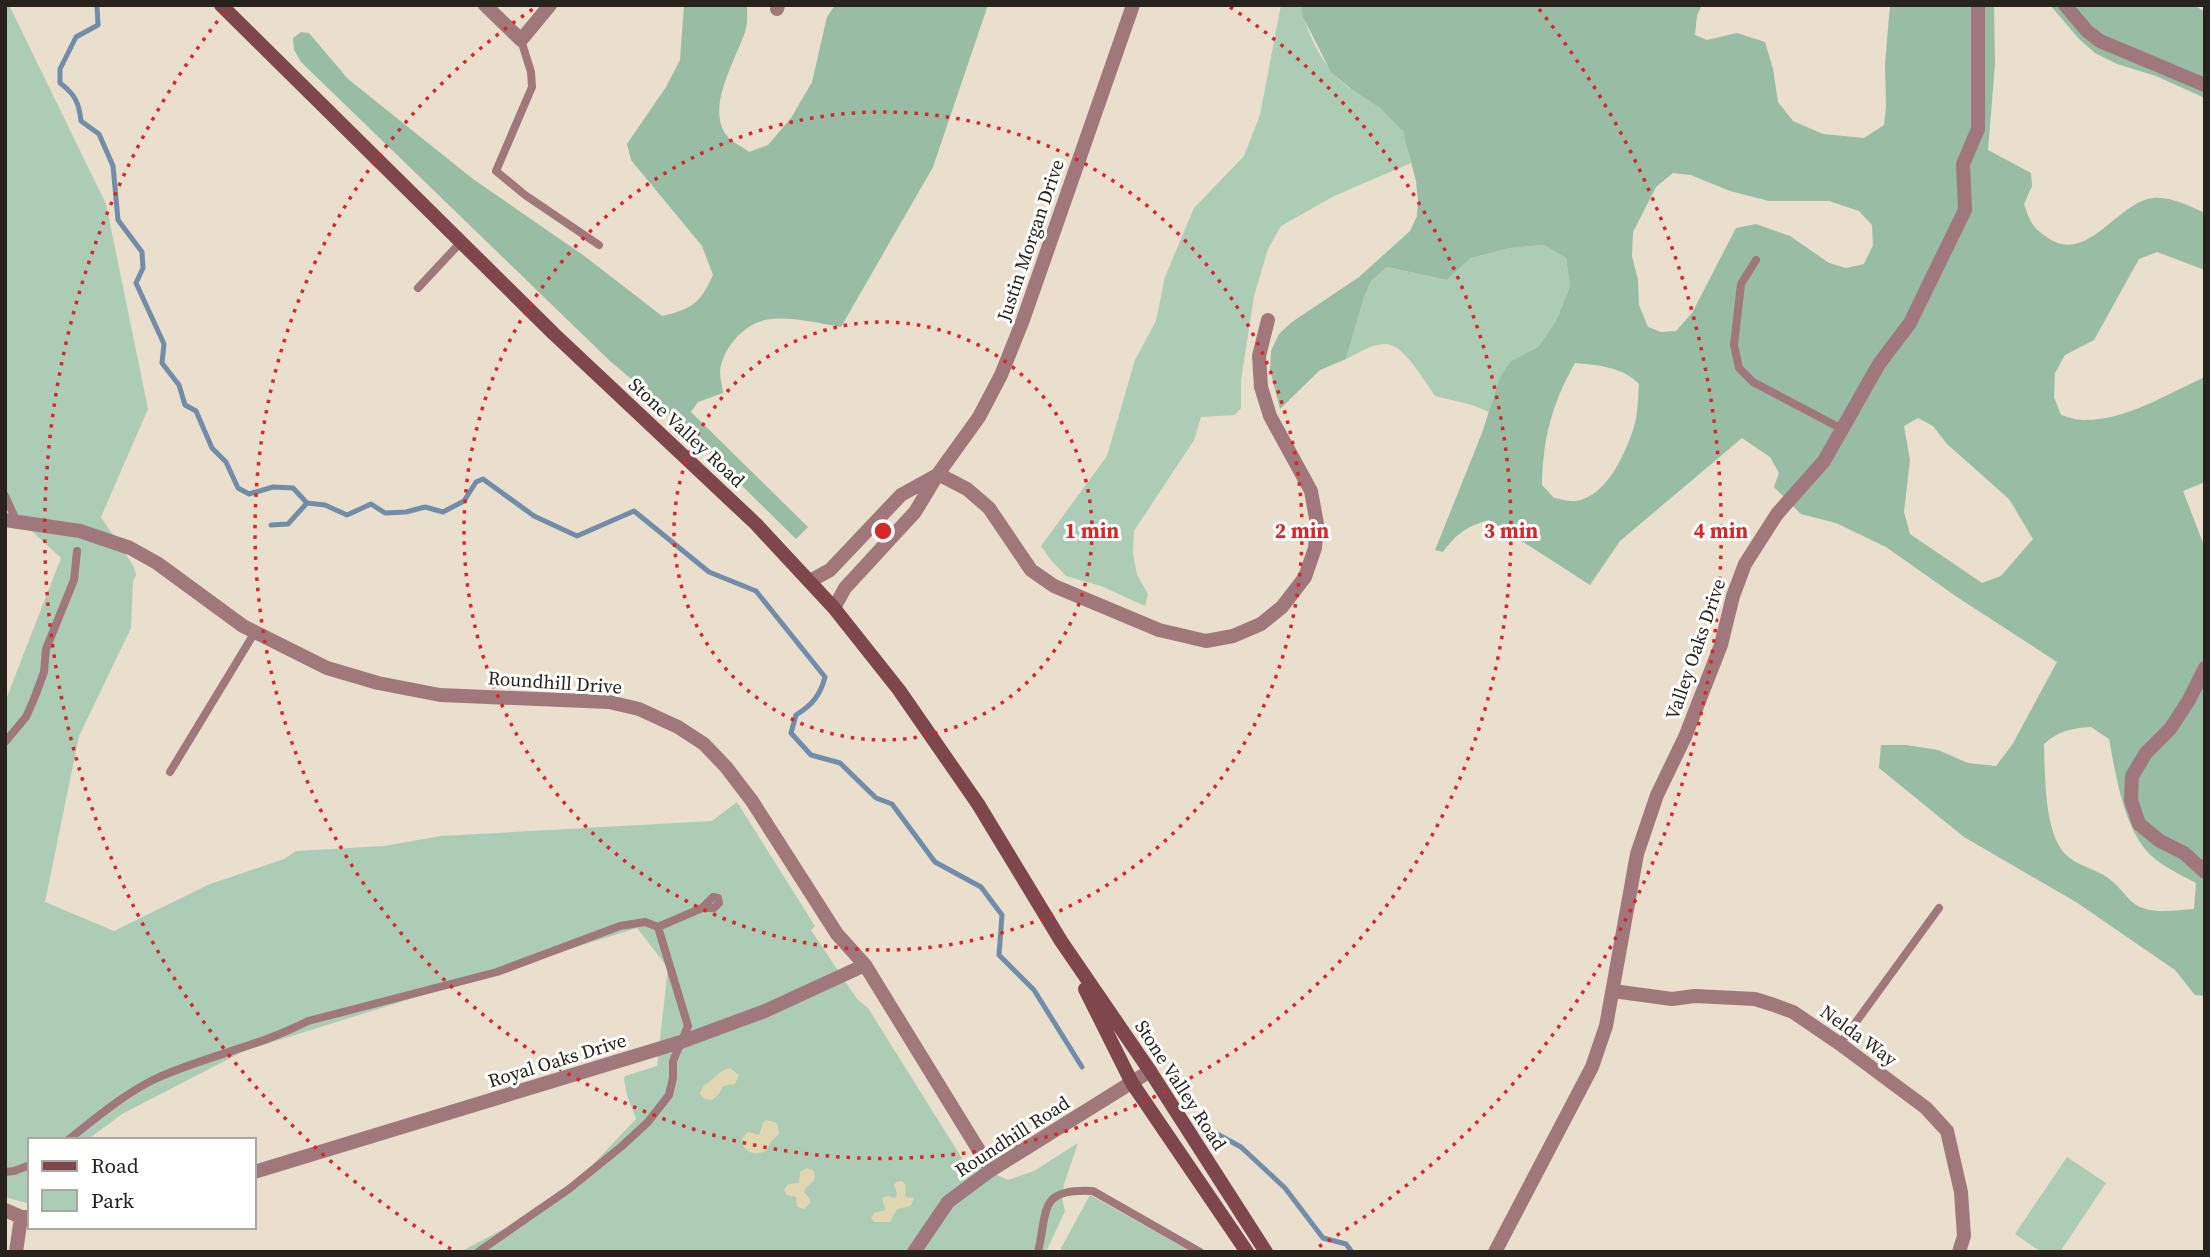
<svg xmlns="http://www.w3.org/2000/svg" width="2210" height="1257" viewBox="0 0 2210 1257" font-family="'Source Serif 4',serif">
<rect width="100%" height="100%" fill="#eadecc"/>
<path fill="#acccb6" d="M5 5H9L106 204 148 409 101 517 134 567 136 575 133 581 131 628 79 736 45 902 114 931 210 884 284 859 296 851 384 846 441 836 712 821 737 802 815 926 811 930 857 999 868 1008 963 1160 1008 1180 1034 1171 1078 1143 1064 1184 1062 1198 1065 1211 1046 1252H460L560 1199 636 1119 627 1095 624 1079 625 1076 657 1066 668 968 637 928 244 1051 122 1114 87 1140H30V1204L5 1197V702L61 558 5 506Z
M1281 5H1301C1307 37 1326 72 1353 91 1370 102 1393 113 1403 131 1408 140 1408 154 1411 163L1334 196 1281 226 1268 249 1254 296 1241 380V408L1235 415 1201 417 1194 440 1134 531 1133 553 1137 575 1148 594 1145 606 1101 586 1066 576 1050 559 1041 546 1107 456 1135 360 1156 321 1165 277 1194 208 1244 156 1260 115Z
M1544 245 1566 258 1570 286 1556 321 1538 347 1511 361 1500 377 1489 412 1472 405 1435 396C1424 381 1403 341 1382 344 1370 345 1357 354 1346 359L1364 297 1371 281 1387 267 1445 280 1471 258 1510 248Z
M2067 1157 2106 1183 2060 1252H2041L2015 1234Z
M1090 1195 1192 1252H1059Z"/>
<path fill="#98bca4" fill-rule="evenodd" d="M684 5H747C747 14 748 24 745 32 736 59 705 109 727 136 732 142 743 147 749 152L768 145 791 118 812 82 827 17 835 5H988L933 167 841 327C819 323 787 315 765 320 743 325 723 348 720 371 720 378 722 386 723 393L698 402 691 412 808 527 796 539 649 394 610 361 301 62 294 50 293 38 301 32 309 33 348 79 473 179 583 255 662 316C693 309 700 303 713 275L702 246 631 160 627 144 666 87 680 60Z
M1301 5H1702L1697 15 1695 35 1707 40 1737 33 1765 42 1773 69 1778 102 1793 121 1823 134 1864 138 1884 125 1886 107 1885 64 1890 5H1994L1995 64 1988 150 2031 173 2032 186 2024 204C2030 222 2032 227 2048 238 2088 265 2117 202 2153 198 2170 196 2190 206 2205 213V270L2157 252 2139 259 2094 340 2065 355 2055 373 2054 397 2061 415C2068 417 2076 420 2083 420 2125 421 2167 394 2205 377V482L2183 491 2205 548V996L2195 995 2175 970 2076 902 1964 837 1879 768 1881 745H1906L1938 750 1968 763 1996 766 2012 745 2057 662 1957 597 1886 547 1836 523 1801 514 1774 487 1779 473 1770 457 1742 438 1620 541 1590 585 1489 520C1467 526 1456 534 1443 552L1435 550 1482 433 1500 377 1511 361 1538 347 1556 321 1570 286 1566 258 1544 245 1510 248 1471 258 1446 280 1387 267 1371 281 1364 297 1346 359 1320 370 1280 409 1270 370 1271 351 1279 334 1292 322 1359 277 1410 231 1417 216 1418 201 1416 181 1403 131 1380 108 1352 90 1331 72 1303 17ZM1673 173 1691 175 1730 191 1769 201H1829L1859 211 1872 225 1873 245 1864 264 1846 268 1829 263 1790 236 1756 224 1736 228 1692 313 1676 331 1661 332 1648 327 1639 305 1638 280 1632 256 1633 232 1656 187ZM1575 363C1598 365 1623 367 1639 384 1638 398 1638 414 1634 427 1625 454 1607 496 1576 501 1569 502 1561 499 1554 498L1542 485C1543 437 1552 404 1575 363ZM1918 418 1933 426 1947 444 2009 499 2033 539 2001 576 1982 583 1910 534 1904 512 1910 460 1904 426ZM2091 727 2109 739C2116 775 2122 819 2145 849 2157 864 2179 874 2196 883L2194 909C2174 910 2147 916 2131 901 2123 893 2117 884 2108 878 2094 868 2077 866 2065 854 2044 832 2045 773 2044 744 2058 731 2072 728 2091 727Z
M2050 5H2194L2205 12V98L2156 76 2117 64 2095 53 2079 39Z"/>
<path fill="#e0d6b1" d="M730 1068 739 1075 735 1084 723 1086 719 1094 712 1100 705 1099 700 1094 703 1086C713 1081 720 1069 730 1068Z
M766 1120 777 1123 779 1134 771 1142 766 1151C754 1156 742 1153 742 1138L748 1132 759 1135 763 1123Z
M807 1168 814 1171C818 1183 807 1183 804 1192L810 1199V1203L804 1209 797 1207 796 1197 787 1195 784 1190 788 1184 799 1183 800 1172Z
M902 1181 906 1185 905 1197 914 1198 911 1206 897 1209 890 1222H874L871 1218 874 1213 885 1210 882 1198 887 1196 895 1198 897 1194 894 1185 896 1182Z"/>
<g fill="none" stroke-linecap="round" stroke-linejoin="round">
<path stroke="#738ca9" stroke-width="5" d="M97 5 98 25 76 37 60 69V83C75 94 79 103 81 121L99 134 113 166 118 220 142 252 143 268 136 283 164 344 162 363 179 385 185 405 196 411 212 448 226 462 238 488 249 494 273 487 293 488 307 503 325 505 347 515 371 504 385 513 406 512 425 507 443 512 464 501 476 482 483 479 534 516 577 536 634 511 709 572 756 591 825 677C820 696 812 705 796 715L791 733 811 755 840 763 876 798 892 804 935 862 981 887 1002 915 999 955 1034 990 1082 1067
M271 525 288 524 307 503
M1208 1129 1241 1147 1285 1188 1323 1238 1346 1244 1352 1252"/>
<path stroke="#a0787b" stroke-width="8" d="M521 40 531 72 532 87 496 171 525 195 599 245
M1756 260 1741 284 1734 345 1739 368 1753 382 1842 429
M418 288 461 242
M5 496 17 522
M5 742 26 717 34 699 44 672 46 649 74 580 77 551
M170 772 255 632
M1840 1044 1939 908
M68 1140C96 1118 125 1093 157 1078 206 1056 260 1046 308 1021L497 972 620 926 645 922 658 927
M5 1172 14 1171 30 1165
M478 1252 569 1189 622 1146 648 1122 669 1095 673 1078V1061L688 1026 658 927 702 908H714L719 903 718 898 713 897 702 908
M1038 1252C1048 1210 1038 1188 1093 1191L1200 1252"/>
<path stroke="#a0787b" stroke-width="14" d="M485 5 521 40 550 5
M2065 5 2087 31 2100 41 2205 85
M777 9 778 5
M938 474 967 489 989 508 1031 570 1054 586 1159 630 1206 641 1233 636 1261 624 1282 607 1305 577 1315 548 1317 524 1311 491 1270 416 1261 387 1259 356 1268 320
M5 520 80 531 130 548 157 563 243 626 327 668 378 683 440 695 609 702 639 709 678 727 704 744 726 767 752 801 837 934 865 965 991 1170
M810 581 830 570 901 495 937 475
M834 608 845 588 915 512 938 474 979 417 1001 375 1023 320 1133 5
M2205 668 2189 700 2170 729 2146 753 2132 776 2131 800 2139 824 2160 841 2184 853 2205 872
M1613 991 1672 999 1695 996 1755 999 1774 1005 1793 1012 1840 1044 1926 1108 1947 1131 1961 1192 1964 1236 1959 1252
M254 1172 681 1042 765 1011 865 965
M5 1210 21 1217H28
M16 1252 21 1217
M914 1252 948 1202 991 1170 1150 1071
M1495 1252 1592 1067 1606 1026 1637 854 1657 795 1685 737 1721 645 1733 596 1745 564 1777 514 1824 461 1879 364 1910 323 1965 210 1963 164 1978 129V5"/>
<path stroke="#7e464d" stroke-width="14" d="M221 5 554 334 756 524 834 608 899 690 978 804 1061 941 1150 1071 1266 1252
M1085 989 1132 1083 1247 1252"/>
</g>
<g fill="none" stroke="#d62828" stroke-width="3.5" stroke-dasharray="3.5 7">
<circle cx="883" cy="531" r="209"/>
<circle cx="883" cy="531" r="419"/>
<path d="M1230 7A628 628 0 1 1 536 7"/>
<path d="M451 1249A838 838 0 0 1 227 9M1539 9A838 838 0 0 1 1315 1249"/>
</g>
<g text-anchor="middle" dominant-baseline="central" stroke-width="6" stroke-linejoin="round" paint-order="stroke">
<g font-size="19" fill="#27231c" stroke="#fff">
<text transform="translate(1030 240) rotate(-71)">Justin Morgan Drive</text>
<text transform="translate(687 432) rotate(43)">Stone Valley Road</text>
<text transform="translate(1695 649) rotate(-71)">Valley Oaks Drive</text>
<text transform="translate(555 682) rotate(4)">Roundhill Drive</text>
<text transform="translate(1859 1035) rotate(36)">Nelda Way</text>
<text transform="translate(557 1060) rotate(-17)">Royal Oaks Drive</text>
<text transform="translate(1181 1085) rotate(57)">Stone Valley Road</text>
<text transform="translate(1012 1136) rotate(-33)">Roundhill Road</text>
</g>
</g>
<circle cx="883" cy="531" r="10" fill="#d62828" stroke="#fff" stroke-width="3.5"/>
<g font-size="21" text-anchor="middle" font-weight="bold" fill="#d62828" stroke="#fff" stroke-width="6" stroke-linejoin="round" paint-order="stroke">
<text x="1092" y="538">1 min</text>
<text x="1302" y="538">2 min</text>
<text x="1511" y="538">3 min</text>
<text x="1721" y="538">4 min</text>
</g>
<rect width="2210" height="1257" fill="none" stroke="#27231c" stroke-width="14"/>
<rect x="28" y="1138" width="228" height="91" fill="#ffffff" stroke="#a9a7a4" stroke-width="2"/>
<rect x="42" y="1161" width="35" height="10" fill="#7e464d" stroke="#a9a7a4" stroke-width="2"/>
<text x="91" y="1173" font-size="21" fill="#27231c">Road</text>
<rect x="42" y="1190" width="35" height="21" fill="#acccb6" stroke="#a9a7a4" stroke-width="2"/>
<text x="91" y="1208" font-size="21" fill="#27231c">Park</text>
</svg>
